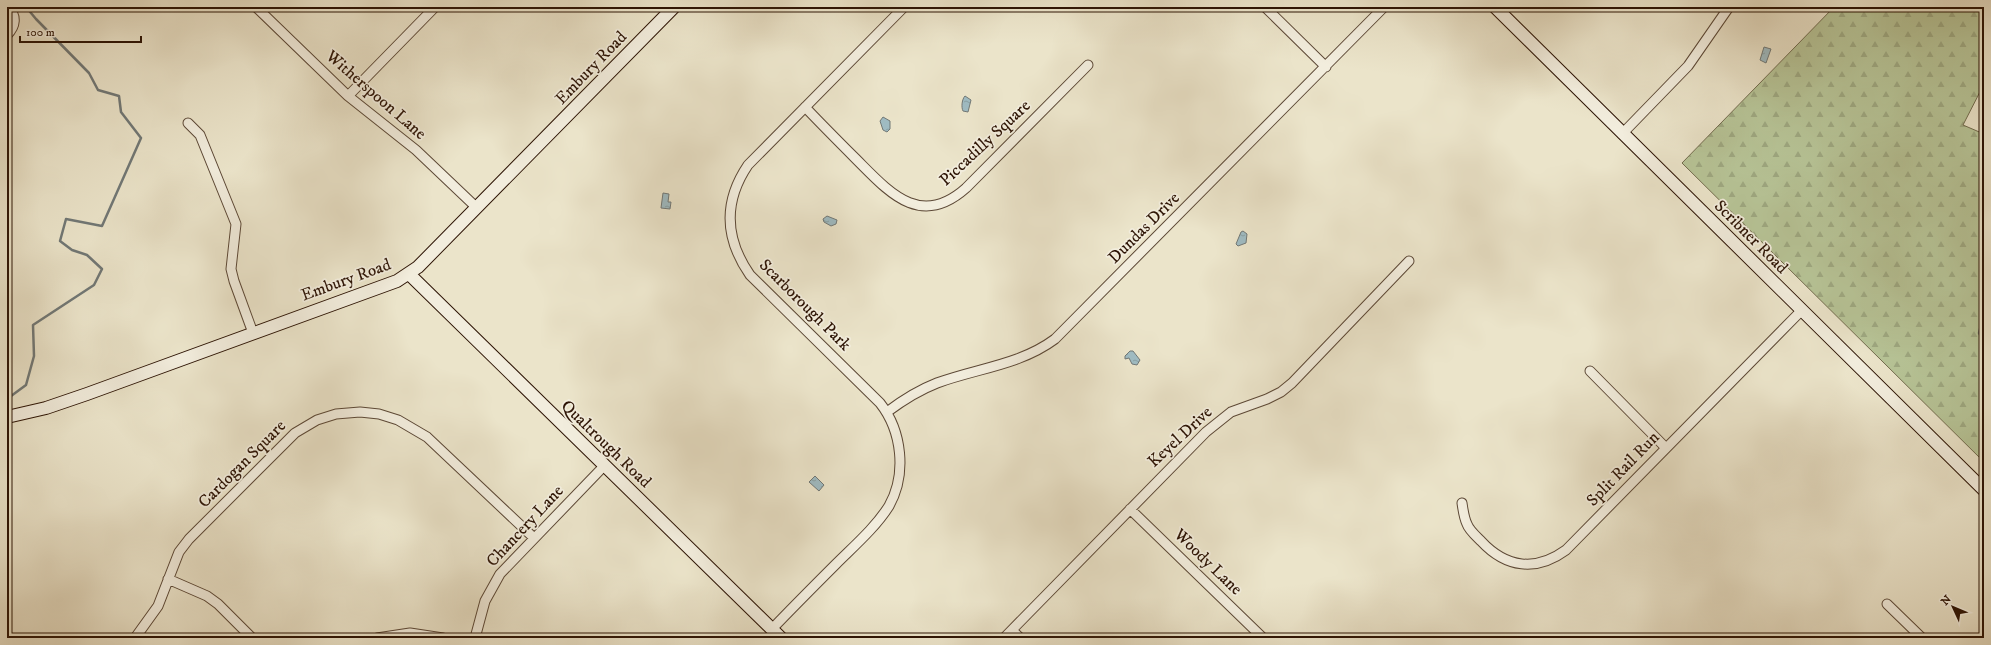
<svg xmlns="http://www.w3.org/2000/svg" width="1991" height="645" viewBox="0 0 1991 645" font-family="'IM FELL DW Pica',serif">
<defs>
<pattern id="forest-firs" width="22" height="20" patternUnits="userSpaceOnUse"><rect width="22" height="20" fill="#b7c497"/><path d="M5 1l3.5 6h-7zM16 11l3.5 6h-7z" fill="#9ea881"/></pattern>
<pattern id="water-ripples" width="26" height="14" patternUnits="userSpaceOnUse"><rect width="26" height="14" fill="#9fbbc2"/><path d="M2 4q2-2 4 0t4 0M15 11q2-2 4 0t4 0" fill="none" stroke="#89a0a5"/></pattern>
</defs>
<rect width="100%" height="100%" fill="#ebe4ca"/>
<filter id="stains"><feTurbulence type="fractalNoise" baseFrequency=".005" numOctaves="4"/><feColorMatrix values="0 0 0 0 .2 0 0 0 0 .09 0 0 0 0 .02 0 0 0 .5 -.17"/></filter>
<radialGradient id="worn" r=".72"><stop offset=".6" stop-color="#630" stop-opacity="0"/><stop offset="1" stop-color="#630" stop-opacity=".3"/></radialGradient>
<path fill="url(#forest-firs)" stroke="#726c4e" d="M1834 7H1984V84L1963 125 1984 134V462L1682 163Z"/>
<path fill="url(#water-ripples)" stroke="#717876" d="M1764 47 1771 49 1766 63 1760 60Z
M965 96 971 100 968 112 963 111C961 107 962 99 965 96Z
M883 117 890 121V129L887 132 883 130 880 121Z
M663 193 669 194 668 202H671L670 209 661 208Z
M827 216 837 220 836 224 831 226 824 222 823 219Z
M1243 231 1247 234 1246 243 1238 246 1236 244 1241 232Z
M1130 351H1133L1140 360 1137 365 1132 364 1129 358 1125 359V356Z
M815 476 824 485 819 491 809 482Z"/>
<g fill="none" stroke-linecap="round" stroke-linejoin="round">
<path stroke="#717876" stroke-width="2.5" d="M1984 313 1979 333 1984 341
M7 399 26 385 34 356 33 325 94 285 102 269 87 255 72 250 60 241 66 219 102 226 141 138 121 112 119 96 98 90 89 73 36 19 26 7"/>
<defs>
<path id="street" d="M256 7 348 96 416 150 477 208
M1265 7 1326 67
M7 35C16 26 17 16 8 7
M348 96 435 7
M805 107C822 125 839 142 856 159 889 192 920 229 966 188L1088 65
M188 123 200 135 236 224 231 269 234 281 253 333
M1622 134 1688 66 1729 7
M1590 371 1666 448
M887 412C903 400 919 390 937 383 978 368 1020 365 1055 339L1384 7
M1462 503C1463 510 1464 518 1467 524 1469 530 1476 536 1481 541 1506 568 1536 572 1566 550L1802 310
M1130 509 1263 638
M168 579 207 596 218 604 252 638
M1887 604 1922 638
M772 629C793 607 814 586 836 564 854 546 875 528 889 506 907 474 902 431 880 403L750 275C725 239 723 202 748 165L904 7
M1012 630 1020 638
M135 638 158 606 179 552 189 539 295 433 317 420 336 414 360 412 379 414 398 420 427 437 534 538
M377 638 410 633 443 638
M475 638 485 601 500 574 604 466
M1004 638 1206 432 1231 412 1267 399 1281 392 1292 383 1409 261"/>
<path id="secondary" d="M1495 7 1984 490
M409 274 781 638
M7 417 46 408 87 394 397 281 418 267 674 7"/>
</defs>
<use href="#street" stroke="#5c4836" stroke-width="11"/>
<use href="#secondary" stroke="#2d1405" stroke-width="14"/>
<use href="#street" stroke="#f2eddd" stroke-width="9"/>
<use href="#secondary" stroke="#f2eddd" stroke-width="12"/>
</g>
<g text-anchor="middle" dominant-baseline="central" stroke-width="3.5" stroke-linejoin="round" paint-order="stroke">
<g font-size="17" fill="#2d1405" stroke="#f2eddd">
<text transform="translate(591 68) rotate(-46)">Embury Road</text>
<text transform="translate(376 95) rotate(41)">Witherspoon Lane</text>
<text transform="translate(985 143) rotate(-43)">Piccadilly Square</text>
<text transform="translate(1144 228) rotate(-45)">Dundas Drive</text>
<text transform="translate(1751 237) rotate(45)">Scribner Road</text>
<text transform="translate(346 280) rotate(-20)">Embury Road</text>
<text transform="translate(805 305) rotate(45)">Scarborough Park</text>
<text transform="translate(1180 437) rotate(-43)">Keyel Drive</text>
<text transform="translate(606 444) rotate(44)">Qualtrough Road</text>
<text transform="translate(242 464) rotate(-45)">Cardogan Square</text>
<text transform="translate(1623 469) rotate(-46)">Split Rail Run</text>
<text transform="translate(525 526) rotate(-47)">Chancery Lane</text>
<text transform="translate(1208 562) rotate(44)">Woody Lane</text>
</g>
</g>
<rect width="1991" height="645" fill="none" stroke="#ebe4ca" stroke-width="24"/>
<rect x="8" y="8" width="1975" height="629" fill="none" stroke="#2d1405" stroke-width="2"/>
<rect x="12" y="12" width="1967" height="621" fill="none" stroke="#2d1405"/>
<g transform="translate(1953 607) rotate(314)" stroke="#f2eddd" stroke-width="3" paint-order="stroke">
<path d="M0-3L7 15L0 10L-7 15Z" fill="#2d1405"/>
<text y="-6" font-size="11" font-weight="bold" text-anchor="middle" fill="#2d1405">N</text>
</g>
<path d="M20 36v6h121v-6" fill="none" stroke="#2d1405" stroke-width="2"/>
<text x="26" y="36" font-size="12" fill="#2d1405" stroke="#f2eddd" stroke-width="3" paint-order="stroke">100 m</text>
<rect width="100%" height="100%" filter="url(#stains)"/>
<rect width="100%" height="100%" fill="url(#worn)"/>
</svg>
